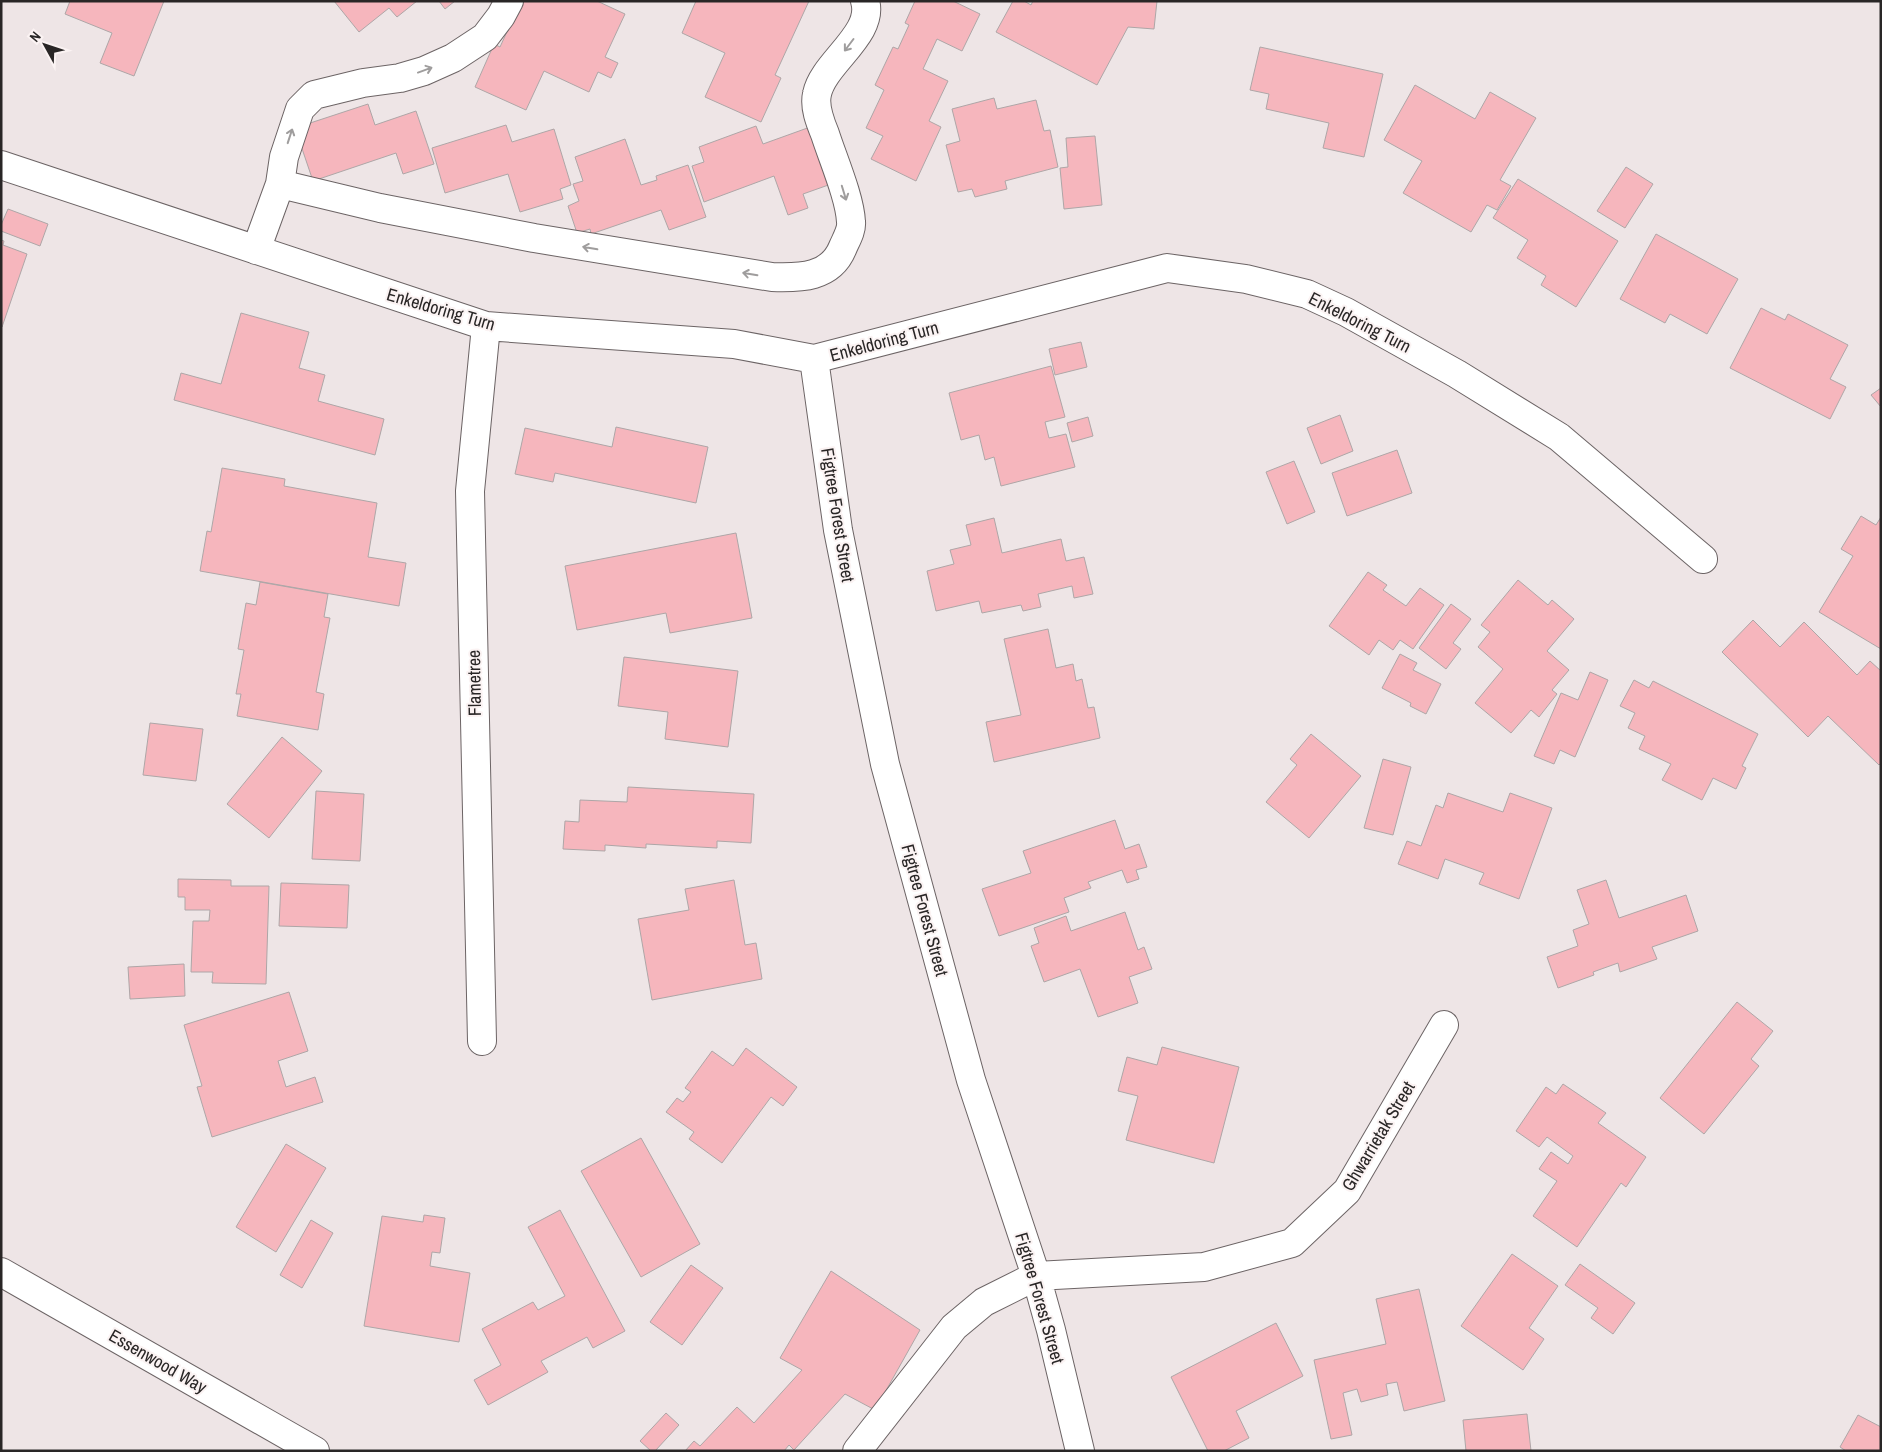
<svg xmlns="http://www.w3.org/2000/svg" width="1882" height="1452" viewBox="0 0 1882 1452" font-family="'Archivo Narrow',sans-serif">
<rect width="100%" height="100%" fill="#eee5e6"/>
<path fill="#f6b6bd" stroke="#aea6a7" d="M70 1H164L134 76 100 63 112 33 65 14Z
M334 1H417L397 17 389 8 359 32Z
M439 1H455L445 9Z
M521 1H597L625 14 605 57 618 63 611 78 598 72 589 92 544 71 526 110 475 87 494 44 500 47Z
M696 1H809L775 75 781 78 761 122 705 97 725 53 682 33Z
M915 1H953L980 14 962 51 937 39 923 69 948 81 929 121 941 127 916 181 871 159 883 136 866 128 884 90 875 85 893 47 898 49 909 25 905 23Z
M1013 1H1024L1031 5 1033 1H1157L1154 29 1128 27 1097 85 996 32Z
M1260 47 1383 74 1364 157 1323 148 1329 123 1266 109 1269 94 1250 90Z
M1415 85 1475 119 1490 92 1536 118 1500 180 1511 186 1497 210 1487 205 1471 232 1403 193 1422 161 1384 140Z
M994 98 997 109 1036 100 1044 131 1050 130 1058 167 1005 181 1007 189 975 197 972 189 958 192 946 145 960 141 952 109Z
M368 104 375 125 416 111 434 164 403 174 396 153 313 181 295 128Z
M506 125 512 142 554 129 571 185 560 189 563 199 520 212 508 174 445 193 432 148Z
M756 126 763 144 813 126 834 183 803 194 808 208 788 215 774 176 704 202 692 166 704 162 699 147Z
M1095 136 1102 205 1064 209 1060 168 1068 167 1066 138Z
M625 139 641 185 657 180 656 176 688 165 706 217 669 230 661 210 591 234 590 229 577 233 568 206 579 201 573 184 583 181 575 157Z
M1626 167 1653 184 1625 228 1597 211Z
M1518 179 1618 241 1576 307 1541 285 1546 276 1517 258 1528 240 1493 218Z
M8 209 48 224 40 246 1 231V225Z
M1656 234 1738 279 1707 334 1670 314 1665 323 1620 299Z
M1 240 4 241 3 245 27 254 2 327Z
M1761 308 1785 320 1788 314 1848 345 1830 379 1846 387 1830 419 1730 368Z
M241 313 309 332 299 368 325 375 318 401 384 419 375 455 174 400 181 373 221 384Z
M1081 342 1087 367 1055 375 1049 349Z
M1051 366 1065 417 1045 422 1049 438 1066 434 1075 467 1001 486 994 457 985 460 979 435 961 440 949 393Z
M1881 388V407L1871 395Z
M1340 415 1353 451 1321 464 1307 428Z
M1088 417 1093 436 1072 442 1067 423Z
M616 427 708 447 696 503 555 473 553 482 515 474 525 428 612 447Z
M1397 450 1412 493 1347 516 1332 473Z
M1294 461 1315 512 1287 524 1266 472Z
M222 468 285 479 284 486 377 503 368 557 406 563 399 606 200 571 207 531 211 532Z
M1861 516 1876 525 1881 517V649L1819 612 1853 556 1841 549Z
M994 518 1002 553 1061 539 1066 561 1084 557 1093 594 1074 598 1072 586 1038 594 1041 607 1023 611 1021 605 982 613 979 601 936 611 927 571 954 564 950 550 971 545 966 525Z
M736 533 752 618 670 633 666 613 577 630 565 566Z
M1368 572 1387 585 1383 590 1406 606 1420 588 1444 605 1413 649 1400 640 1393 650 1379 640 1369 655 1329 626Z
M1518 580 1548 605 1552 600 1574 619 1547 651 1569 670 1552 690 1557 694 1539 717 1531 710 1511 733 1475 703 1503 669 1478 647 1490 632 1481 625Z
M260 582 328 594 324 617 330 618 316 692 324 694 318 730 237 716 241 694H236L244 650 238 649 246 603 256 605Z
M1451 604 1471 619 1453 643 1461 649 1446 669 1419 648Z
M1753 620 1780 647 1804 622 1857 675 1870 661 1881 671V763L1879 765 1828 716 1808 737 1722 652Z
M1048 629 1056 668 1073 664 1076 681 1082 679 1088 708 1094 707 1100 738 994 762 986 722 1021 715 1004 639Z
M1400 654 1417 663 1413 670 1441 684 1426 714 1410 706 1411 703 1382 688Z
M624 657 738 671 728 747 665 739 668 712 618 706Z
M1590 672 1608 680 1575 757 1560 750 1554 764 1534 756 1561 693 1578 700Z
M1634 680 1649 688 1653 681 1758 734 1742 766 1746 768 1736 789 1713 778 1702 800 1662 780 1671 764 1639 749 1645 736 1628 728 1635 713 1620 706Z
M150 723 203 729 196 781 143 775Z
M1311 734 1361 776 1309 838 1266 802 1297 765 1290 759Z
M282 737 322 771 269 838 227 804Z
M1383 759 1411 767 1393 835 1364 828Z
M628 787 754 794 751 843 717 841V848L646 844V848L605 845V851L563 849 565 821 579 822 580 800 627 802Z
M316 791 364 794 360 861 312 859Z
M1448 793 1503 812 1510 793 1552 808 1519 899 1479 884 1484 873 1445 859 1438 879 1398 864 1407 841 1421 846 1436 805 1443 808Z
M1115 820 1125 849 1139 844 1147 867 1136 870 1139 879 1127 883 1122 870 1088 882 1091 888 1064 898 1069 912 999 936 982 889 1031 873 1023 851Z
M178 879 231 880V886H269L266 984 212 983 213 972H191L193 921H209L210 910H185V897H178Z
M734 880 745 945 756 943 762 979 652 1000 638 919 689 910 685 889Z
M1606 880 1619 918 1686 895 1698 931 1652 947 1657 959 1620 972 1618 963 1593 972 1594 975 1558 988 1547 957 1578 946 1573 930 1589 924 1577 890Z
M281 883 349 885 347 928 279 926Z
M1125 912 1138 950 1144 947 1152 969 1129 977 1138 1003 1098 1017 1080 969 1044 982 1031 946 1039 943 1034 928 1066 916 1071 931Z
M184 964 185 996 130 999 128 967Z
M289 992 308 1051 278 1061 286 1087 315 1077 323 1102 212 1137 197 1087 202 1086 184 1025Z
M1737 1002 1773 1031 1751 1059 1759 1066 1704 1134 1660 1098Z
M1162 1047 1239 1067 1214 1163 1126 1140 1138 1096 1118 1091 1127 1057 1157 1065Z
M746 1048 797 1087 783 1106 771 1097 722 1163 689 1139 694 1132 666 1112 677 1098 683 1102 691 1092 685 1088 712 1051 733 1066Z
M1563 1084 1606 1113 1598 1123 1646 1157 1626 1187 1621 1183 1577 1247 1533 1216 1557 1181 1539 1169 1551 1152 1568 1164 1573 1156 1547 1137 1539 1147 1516 1131 1546 1087 1556 1094Z
M641 1138 700 1244 641 1277 581 1171Z
M286 1144 326 1168 276 1252 236 1227Z
M560 1210 625 1331 593 1348 587 1337 541 1361 548 1372 488 1405 474 1380 501 1365 482 1329 533 1302 538 1310 565 1296 528 1227Z
M424 1215 445 1218 440 1253 432 1252 430 1266 470 1273 459 1342 364 1326 382 1216 423 1222Z
M311 1220 333 1233 302 1288 280 1275Z
M1512 1254 1558 1286 1529 1328 1544 1339 1523 1370 1461 1326Z
M1580 1264 1635 1303 1613 1334 1591 1318 1598 1308 1565 1285Z
M691 1265 723 1288 682 1345 650 1322Z
M831 1271 920 1330 875 1410 845 1394 794 1450 789 1445 784 1451H685L694 1441 700 1446 737 1407 754 1423 802 1370 780 1358Z
M1419 1289 1445 1401 1404 1411 1397 1382 1386 1384 1388 1395 1361 1402 1357 1389 1343 1393 1352 1435 1331 1439 1314 1360 1386 1344 1376 1299Z
M1276 1323 1303 1376 1236 1411 1249 1438 1224 1451H1208L1171 1377Z
M666 1413 679 1425 655 1451H651L640 1441Z
M1527 1414 1531 1451H1466L1463 1420Z
M1858 1415 1881 1427V1451H1846L1840 1447Z"/>
<g fill="none" stroke-linecap="round" stroke-linejoin="round">
<defs>
<path id="minor" d="M1 165 486 326 734 344 814 359 1167 268 1246 279 1307 294 1346 312 1457 374 1559 437 1703 559
M280 184 380 208 534 238 772 277C800 278 831 278 843 247 846 240 852 230 851 222 850 198 833 159 825 134 820 122 814 107 817 94 823 63 875 34 865 1
M256 250 280 184 284 157 300 109 314 95 363 83 400 78 424 71 453 58 485 37 501 16 509 1
M814 359 838 530 885 764 971 1080 1036 1276 1051 1330 1080 1451
M482 1041 470 491 486 326
M1 1272 315 1451
M857 1451 954 1327 984 1302 1036 1276 1204 1267 1292 1243 1347 1191 1444 1025"/>
</defs>
<use href="#minor" stroke="#6c6465" stroke-width="30"/>
<use href="#minor" stroke="#fff" stroke-width="28"/>
</g>
<defs><path id="oneway-shaft" d="M-6 0H5M1.5-3L5.5 0L1.5 3" fill="none" stroke-width="1.6" stroke-linecap="round" stroke-linejoin="round" transform="scale(1.25)"/></defs>
<g stroke="#9f9d9d">
<use href="#oneway-shaft" transform="translate(849 45) rotate(127)"/>
<use href="#oneway-shaft" transform="translate(425 70) rotate(-20)"/>
<use href="#oneway-shaft" transform="translate(290 136) rotate(-72)"/>
<use href="#oneway-shaft" transform="translate(844 193) rotate(73)"/>
<use href="#oneway-shaft" transform="translate(590 248) rotate(-170)"/>
<use href="#oneway-shaft" transform="translate(750 274) rotate(-171)"/>
</g>
<g text-anchor="middle" dominant-baseline="central" stroke-width="4" stroke-linejoin="round" paint-order="stroke">
<g font-size="18" fill="#292626" stroke="#fbf3f3">
<text transform="translate(441 309) rotate(16)">Enkeldoring Turn</text>
<text transform="translate(1360 322) rotate(27)">Enkeldoring Turn</text>
<text transform="translate(884 341) rotate(-15)">Enkeldoring Turn</text>
<text transform="translate(838 515) rotate(81)">Figtree Forest Street</text>
<text transform="translate(474 683) rotate(-91)">Flametree</text>
<text transform="translate(925 910) rotate(75)">Figtree Forest Street</text>
<text transform="translate(1378 1136) rotate(-59)">Ghwarrietak Street</text>
<text transform="translate(1040 1298) rotate(74)">Figtree Forest Street</text>
<text transform="translate(158 1361) rotate(30)">Essenwood Way</text>
</g>
</g>
<rect width="1882" height="1452" fill="none" stroke="#292626" stroke-width="5"/>
<g transform="translate(45 45) rotate(310)" stroke="#fbf3f3" stroke-width="4" paint-order="stroke">
<path d="M0-4L9 19L0 12L-9 19Z" fill="#292626"/>
<text y="-8" font-size="14" font-weight="bold" text-anchor="middle" fill="#292626">N</text>
</g>
</svg>
